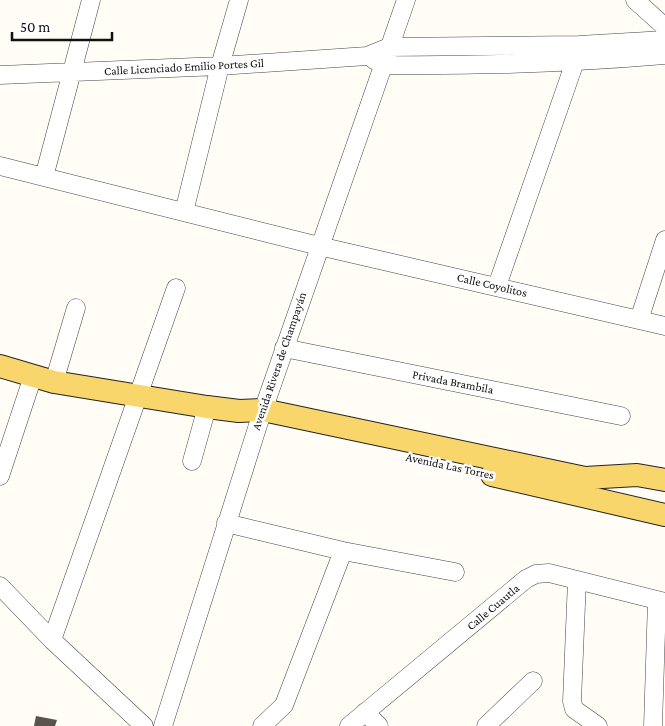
<svg xmlns="http://www.w3.org/2000/svg" width="665" height="726" viewBox="0 0 665 726" font-family="'Crimson Pro',serif">
<rect width="100%" height="100%" fill="#fffdf5"/>
<path fill="#5a524d" d="M36 716 57 720 55 726H34Z"/>
<g fill="none" stroke-linecap="round" stroke-linejoin="round">
<defs>
<path id="minor" d="M635 0 665 27
M374 60 384 65C478 66 571 63 665 55
M0 75 220 66 367 56 389 47 579 45 665 40
M0 166 319 246 665 326
M44 177 91 0
M184 212 220 66 239 0
M497 286 578 53
M639 320 665 240
M284 348 621 416
M54 382 76 308
M192 461 207 407
M0 476 33 376
M226 523 343 551 455 572
M577 580 572 701 574 709 598 726
M0 586 52 640 144 726
M52 640 176 288
M365 712 379 726
M163 726 258 425 406 0
M262 726 284 705 343 551
M349 726 526 579 536 574 549 573 665 602
M486 726 533 681
M653 726 657 600"/>
<path id="major" d="M0 366 54 382 207 407 239 411 263 410 585 478 637 475 665 480
M492 475 665 515"/>
</defs>
<use href="#minor" stroke="#444" stroke-width="19"/>
<use href="#major" stroke="#222" stroke-width="24"/>
<use href="#minor" stroke="#fff" stroke-width="18"/>
<use href="#major" stroke="#f9d66b" stroke-width="22"/>
</g>
<g text-anchor="middle" dominant-baseline="central" stroke-width="5" stroke-linejoin="round" paint-order="stroke">
<g font-size="12" fill="#111" stroke="#fff">
<text transform="translate(184 67) rotate(-3)">Calle Licenciado Emilio Portes Gil</text>
<text transform="translate(492 285) rotate(13)">Calle Coyolitos</text>
<text transform="translate(279 361) rotate(-71)">Avenida Rivera de Champayán</text>
<text transform="translate(453 382) rotate(11)">Privada Brambila</text>
<text transform="translate(450 466) rotate(12)">Avenida Las Torres</text>
<text transform="translate(493 607) rotate(-40)">Calle Cuautla</text>
</g>
</g>
<path d="M12 32v8h100v-8" fill="none" stroke="#111111" stroke-width="2.5"/>
<text x="20" y="32" font-size="15" fill="#111111" stroke="#ffffff" stroke-width="4" paint-order="stroke">50 m</text>
</svg>
